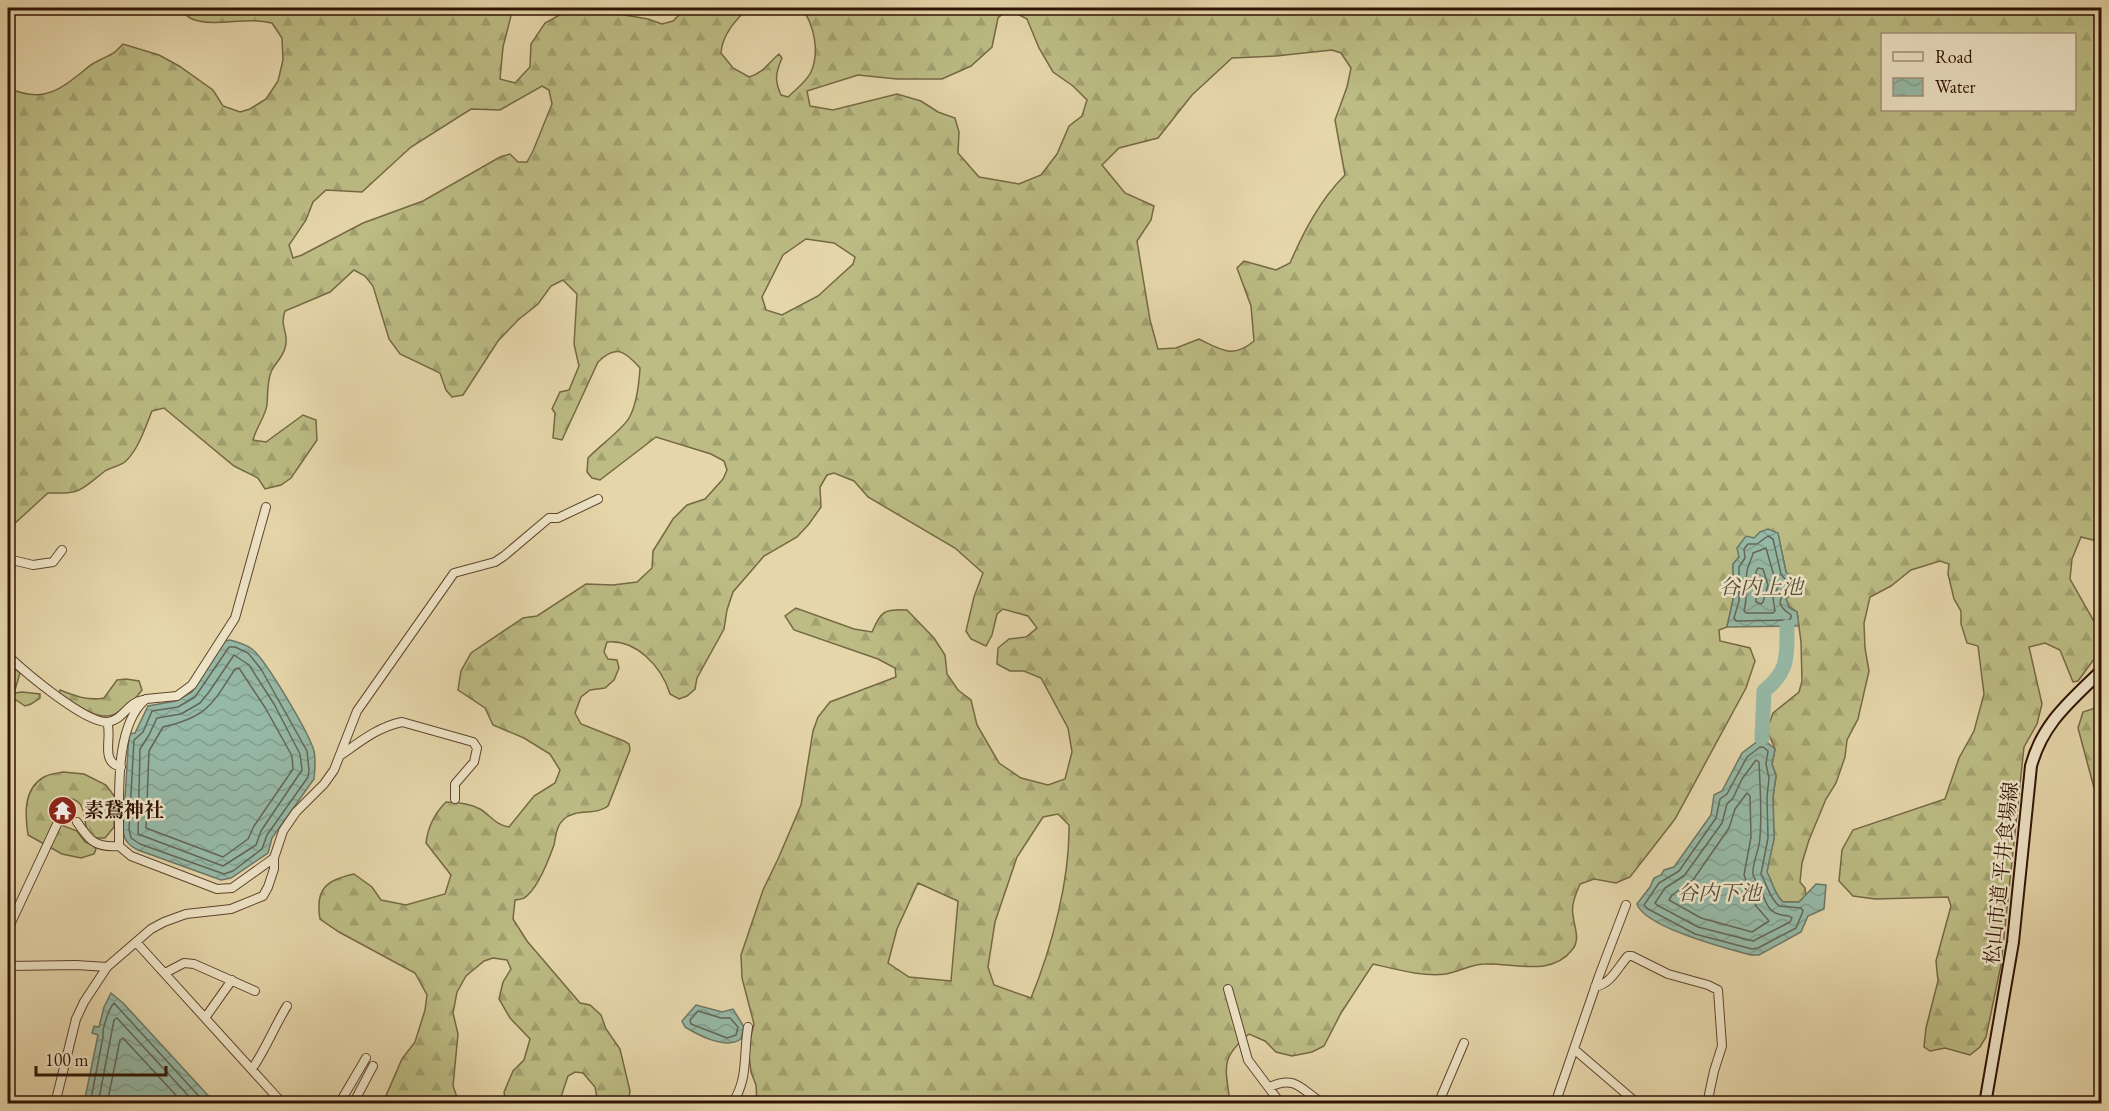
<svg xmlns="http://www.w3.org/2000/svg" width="2109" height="1111" viewBox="0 0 2109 1111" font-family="'EB Garamond','Noto Serif JP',serif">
<defs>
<pattern id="forest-firs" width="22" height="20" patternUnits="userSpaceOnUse" patternTransform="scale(1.5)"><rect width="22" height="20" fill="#bcbc84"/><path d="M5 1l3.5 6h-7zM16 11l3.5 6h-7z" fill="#a2a170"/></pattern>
<pattern id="water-waves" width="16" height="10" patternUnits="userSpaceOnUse" patternTransform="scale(1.5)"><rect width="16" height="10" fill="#96baa8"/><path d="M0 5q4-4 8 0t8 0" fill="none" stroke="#829f8f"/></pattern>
</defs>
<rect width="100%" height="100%" fill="#e6d7ab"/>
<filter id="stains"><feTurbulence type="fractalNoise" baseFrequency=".00333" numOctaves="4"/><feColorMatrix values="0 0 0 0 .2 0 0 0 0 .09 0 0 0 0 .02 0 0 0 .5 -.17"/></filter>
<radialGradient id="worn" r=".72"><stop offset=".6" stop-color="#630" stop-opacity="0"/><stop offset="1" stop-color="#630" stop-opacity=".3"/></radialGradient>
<path fill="url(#forest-firs)" stroke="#766844" stroke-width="1.5" fill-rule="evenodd" d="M178 8H513L503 47 500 79 515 83 530 67 531 44 545 23 563 13 601 11 648 19 662 24 673 21 679 15 682 8H748C735 21 722 35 721 53L733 68 749 77C765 72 767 64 779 54L782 58C776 72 774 80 781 95L788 97C795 90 807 81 811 72 820 52 814 25 802 8H2101V542L2081 537 2072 559 2070 579 2100 632V651L2078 681 2073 682 2060 650 2045 643 2029 647 2042 704 2037 724 2024 747 2001 965 1986 1037 1980 1047 1970 1055 1945 1048 1930 1051 1924 1047 1926 1028 1938 981 1936 961 1951 906 1948 897 1875 899 1853 896 1839 881 1842 850 1853 830 1945 799 1959 758 1974 731 1984 694 1978 646 1967 643 1961 624V611L1954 599 1948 574 1949 564 1940 561 1911 570 1891 586 1870 597 1864 623 1865 648 1869 671 1858 719 1847 740 1845 757 1836 783 1826 799 1809 840 1802 863 1800 882 1805 888 1806 896 1799 902H1783C1774 894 1773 883 1766 872L1774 839 1773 797 1776 776 1772 764 1775 749 1767 730 1773 713 1799 692 1802 681 1801 642 1797 612 1789 607 1786 599V572L1778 534 1739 557 1733 564V600L1727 627 1719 630 1720 641 1750 648 1755 661 1746 688 1675 819 1630 877 1616 883 1594 879 1580 884C1576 894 1571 904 1573 915 1574 926 1581 940 1572 950 1551 977 1514 963 1485 964 1471 964 1459 972 1446 974 1422 977 1395 969 1373 964L1341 1013 1324 1046 1312 1052 1292 1056 1276 1052 1265 1041 1249 1034C1219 1059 1226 1068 1230 1103H757L756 1085 751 1072 749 1055V1044L754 1024 742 978 741 955 763 890 778 859 801 805 813 731 818 717 830 702 896 677 895 668 878 659 794 630 785 616 796 608 854 629 872 632C881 611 884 609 907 610L934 638 945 655 947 674 958 690 971 700 977 725 999 763 1021 778 1048 785 1065 779 1072 752 1068 728 1041 678 1024 671H1010L997 664 998 648 1009 639 1026 637 1037 628 1028 616 1003 609 997 614 992 635 986 646 971 639 966 631 974 597 983 573 955 548 868 497 854 481 834 473 827 475 820 487 821 507 809 524 797 537 764 556 733 592 727 610 724 629 697 678 695 689 687 696 679 699 670 694C662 667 636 639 607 642L604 652 608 659 617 660 619 668 614 680 605 688 590 690 581 697 575 713 581 724 624 741 629 744 630 750 608 806C596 816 576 808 564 819 556 826 556 836 554 845 549 859 537 890 524 898 521 900 518 899 515 900L513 919 527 941 580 1003 590 1005 601 1015 606 1029 620 1049 630 1091 628 1103H602L597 1098 595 1087 583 1073 575 1072 568 1076 559 1103H506L504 1092 513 1071 524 1060 530 1039 510 1018 499 999 503 982 511 969 507 960 493 958 484 961 466 976 457 992 453 1013 458 1034 453 1086 459 1103H385V1098L402 1059 415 1042 425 1010 427 995 415 973 339 932 320 919C315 889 326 880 354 874L372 887 381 900 406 905 445 894 451 875 426 843C428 826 434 814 446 802 458 803 469 803 480 809 491 816 496 825 509 827L534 796 555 783 560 770 550 754 524 738 493 725 485 708 458 690 461 671 471 653 523 618 537 616 586 584 613 585 637 582 652 568 653 551 673 519 687 505 705 499 723 479 727 470 724 461 711 454 656 437 600 480 592 478 587 472 588 458C598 447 623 429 629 418 637 404 639 384 640 368 625 351 616 344 598 362L562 440 553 438 555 413 552 409 560 392 569 390 579 366 574 344 577 294 563 280 551 286 538 304 518 320 498 341 463 395 452 397 446 390 440 373 400 354 389 339 373 286 365 276 354 270 330 292 285 311C279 328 290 333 285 348 283 357 275 363 271 372 267 382 268 394 267 405 265 417 256 428 253 440L266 442 303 415 316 420 317 440 291 478 281 485 265 489 258 478 234 466 164 408 152 411C145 428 139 448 126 461 121 466 111 467 105 471 79 491 82 494 48 493L14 524 8 525V88C36 100 53 96 77 76 83 72 89 65 96 62 110 54 111 57 123 44L159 55 179 66 213 90 223 106 240 112 250 109 266 99 278 81 283 60 282 38 272 23C245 16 217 28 192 19 187 17 182 11 178 8ZM1008 9 1027 19 1039 48 1053 72 1073 86 1087 100 1082 116 1069 126 1057 154 1041 175 1019 184 979 177 958 153 959 132 955 118 938 112 921 101 897 94 833 110 810 106 807 91 858 75 897 79H942L971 66 992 47 998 18ZM1882 34H2074V110H1882ZM1332 50 1341 53 1351 68 1347 87 1335 120 1345 175C1320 200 1304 231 1290 263L1276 270 1244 261 1237 268 1251 306 1254 341C1233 359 1221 350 1199 339L1176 348 1158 349 1150 320 1137 241 1151 220 1154 206 1125 193 1102 165 1119 148 1158 138 1192 95 1232 58 1276 56ZM542 86 549 90 552 104 533 151 527 162H518L510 154 500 157 423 201 363 223 302 255 293 258 289 245 306 220 313 202 326 190 362 192 411 147 471 109 500 110ZM806 239 834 243 855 257 853 264 818 296 782 315 766 310 762 297 783 255ZM1058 814 1069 825C1070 879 1052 947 1031 998L994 985 988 967 995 922 1017 857 1043 817ZM918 883 958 901 951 981 909 977 888 963 897 929Z
M126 679 139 681 142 690C111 731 95 717 59 693L60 690C75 696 88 701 104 698L117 680Z
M22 692 40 694V698L31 704 25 706 16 700 8 704V694Z
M2101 706V814L2078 728 2083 712Z
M63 772 84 774 106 785 115 797 114 827 105 838C100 838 95 839 91 836 80 826 91 802 69 798 64 797 59 797 55 801 51 804 50 808 49 813L56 823 77 831 85 842 93 845 96 849 94 854 81 858 62 854 28 835C25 814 23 789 44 777 49 774 58 773 63 772Z"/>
<path fill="#bcbc84" stroke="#766844" stroke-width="1.5" d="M8 662 20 673 15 690 8 689Z"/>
<path fill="url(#water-waves)" stroke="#6d7766" stroke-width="1.5" d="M1768 529 1778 533 1786 572 1795 581 1794 592 1786 599 1789 607 1797 612 1799 626 1727 627 1733 600V564L1739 557 1737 548 1746 536 1754 538 1760 532Z
M230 640C238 642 245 644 252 649 266 660 309 733 314 751 316 760 315 770 314 779L272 838 268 853 231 878 221 880 138 850C128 845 124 840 123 830L129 734 135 733 148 706 176 701 192 692 225 641Z
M1762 738 1775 749 1772 764 1776 776 1773 797 1774 839 1767 872C1773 883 1774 894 1783 902H1799L1816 884 1826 885 1824 909 1808 916 1801 932 1759 955H1751C1728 949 1645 927 1637 904L1650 887 1654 878 1661 875 1664 870 1674 867 1711 815 1714 795 1722 791 1742 753Z
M111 993 123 1003 215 1103H84L98 1035 92 1033 94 1026 99 1027 104 1007Z
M696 1005 722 1012 733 1009 744 1027 741 1039C726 1050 698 1035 685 1027L682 1021Z"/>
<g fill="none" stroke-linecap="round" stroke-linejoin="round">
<path stroke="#636656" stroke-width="1.5" d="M1768 536 1773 539 1781 574 1788 583C1787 597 1769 600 1791 615V618L1789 620 1736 621 1734 618 1739 601V567L1745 558 1744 549 1748 544H1757Z
M1766 548 1774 576 1779 585 1773 598 1775 611 1773 613H1746L1744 611C1748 597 1745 584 1747 571 1748 565 1752 559 1753 553Z
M1758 568 1763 569 1768 585 1763 602 1761 604 1756 602V572Z
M229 647H235L248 653 261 669 307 751 309 770 308 777 267 835 262 849 233 871 224 874 140 844 131 838 129 829 134 740 143 732 152 711 178 707 195 697Z
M234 655 249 665 274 704 300 754 302 770 261 831 256 845 223 866 138 834 140 749 149 735 157 718 181 714 200 703 209 692Z
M239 668 266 709 292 756 293 769 254 826 248 839 223 857 146 828 149 751 163 727C207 717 212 705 235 669Z
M1760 747H1763L1768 751 1766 764 1769 778 1767 797 1768 838 1761 874C1767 885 1769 897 1779 906L1801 908 1803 911 1796 928 1758 948 1752 949 1695 934 1648 909 1644 905 1659 883 1679 871 1716 818 1720 799 1727 794 1747 757Z
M1756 760 1759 762C1760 786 1762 812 1760 837 1760 849 1752 862 1753 874 1754 880 1759 884 1761 890 1767 907 1770 915 1789 916L1792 918 1790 922 1753 941 1698 927 1657 905 1655 903 1665 888 1684 876 1722 823 1727 804 1733 798 1742 779Z
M1747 793 1750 796 1751 837 1744 875 1756 906 1769 921 1752 932 1701 918 1669 900 1672 895 1693 880 1729 828 1735 809Z
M698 1011 721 1018H730L738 1027 736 1035 727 1038 691 1024 690 1020Z
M90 1104 103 1037C102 1029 108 1010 114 1003L206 1104
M98 1104 114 1020 117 1018 196 1104
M107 1104 120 1040 123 1038 184 1104"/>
<path stroke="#96baa8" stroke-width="15" d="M1762 738 1764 691C1789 671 1787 657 1787 627"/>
<defs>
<path id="street" d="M266 507 235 618 192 685 177 696 146 699C112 727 120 805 119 846L131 856 217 889 232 888 274 858
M8 559 33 565 53 562 62 550
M8 656C25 672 86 724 108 722 123 720 128 702 143 700
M107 722C113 737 99 762 121 767
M341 755C361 741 378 727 402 722L473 742 477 748 474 762 455 784V799
M77 822C89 840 95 848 119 846
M8 929 58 822
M136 942 283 1104
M8 966 76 965 107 967
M165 973 184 963 194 964 255 991
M1595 987C1612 983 1617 968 1628 956H1632L1668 974 1708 985 1718 990 1722 1046 1714 1071 1707 1104
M1228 989 1248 1060 1281 1104
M205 1018 232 980
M1575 1050 1638 1104
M252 1069C266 1049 274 1027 287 1006
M1270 1087C1296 1074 1302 1091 1324 1104
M55 1104 76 1019 84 1002 107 967 151 929 164 922 186 914 231 909 263 896 268 887 274 869V858L283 831 296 812 324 784 334 770 357 711 454 573 495 562 504 556 549 518H558L598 499
M339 1104 366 1058
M353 1104 373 1066
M732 1104C749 1078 743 1055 748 1027
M1438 1104 1464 1043
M1555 1104 1599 976 1626 905"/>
<path id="secondary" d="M1985 1104 2013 942 2031 766C2043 722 2071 701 2102 670"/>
</defs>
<use href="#street" stroke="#5e442e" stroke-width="10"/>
<use href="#secondary" stroke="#301304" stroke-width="14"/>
<use href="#street" stroke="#efe5c8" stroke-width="8"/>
<use href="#secondary" stroke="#efe5c8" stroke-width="10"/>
</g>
<defs>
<symbol id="temple-disc" viewBox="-11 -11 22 22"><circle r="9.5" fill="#8f2418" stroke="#efe5c8"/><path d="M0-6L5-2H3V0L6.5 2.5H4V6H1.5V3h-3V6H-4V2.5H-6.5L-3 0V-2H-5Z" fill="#fff"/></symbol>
</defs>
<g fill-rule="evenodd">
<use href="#temple-disc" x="46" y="794" width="33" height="33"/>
</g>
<g text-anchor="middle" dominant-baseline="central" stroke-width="5" stroke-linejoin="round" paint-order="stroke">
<g font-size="20" font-weight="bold" fill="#301304" stroke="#efe5c8" text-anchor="start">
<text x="84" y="810">素鵞神社</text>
</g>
<g font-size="20" fill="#301304" stroke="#efe5c8">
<text transform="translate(2001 873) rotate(-84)">松山市道 平井食場線</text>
</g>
<g font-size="21" font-style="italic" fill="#544d3d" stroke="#efe5c8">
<text x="1761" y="586">谷内上池</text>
<text x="1719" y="892">谷内下池</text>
</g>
</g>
<rect width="2109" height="1111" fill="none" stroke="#e6d7ab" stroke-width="30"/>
<rect x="9" y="9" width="2091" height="1093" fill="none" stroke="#301304" stroke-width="3"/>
<rect x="15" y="15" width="2079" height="1081" fill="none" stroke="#301304" stroke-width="1.5"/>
<rect x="1881" y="33" width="195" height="78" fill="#efe5c8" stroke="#a3917a" stroke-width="1.5"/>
<rect x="1893" y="52" width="30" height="9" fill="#efe5c8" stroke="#a3917a" stroke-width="1.5"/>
<text x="1935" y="63" font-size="18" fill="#301304">Road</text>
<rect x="1893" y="78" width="30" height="18" fill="url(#water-waves)" stroke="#a3917a" stroke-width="1.5"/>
<text x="1935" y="93" font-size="18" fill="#301304">Water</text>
<path d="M36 1066v9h130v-9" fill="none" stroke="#301304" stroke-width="3"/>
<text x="45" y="1066" font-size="18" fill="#301304" stroke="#efe5c8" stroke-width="4.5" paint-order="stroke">100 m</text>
<rect width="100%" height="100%" filter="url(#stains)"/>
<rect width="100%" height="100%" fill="url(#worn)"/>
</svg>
